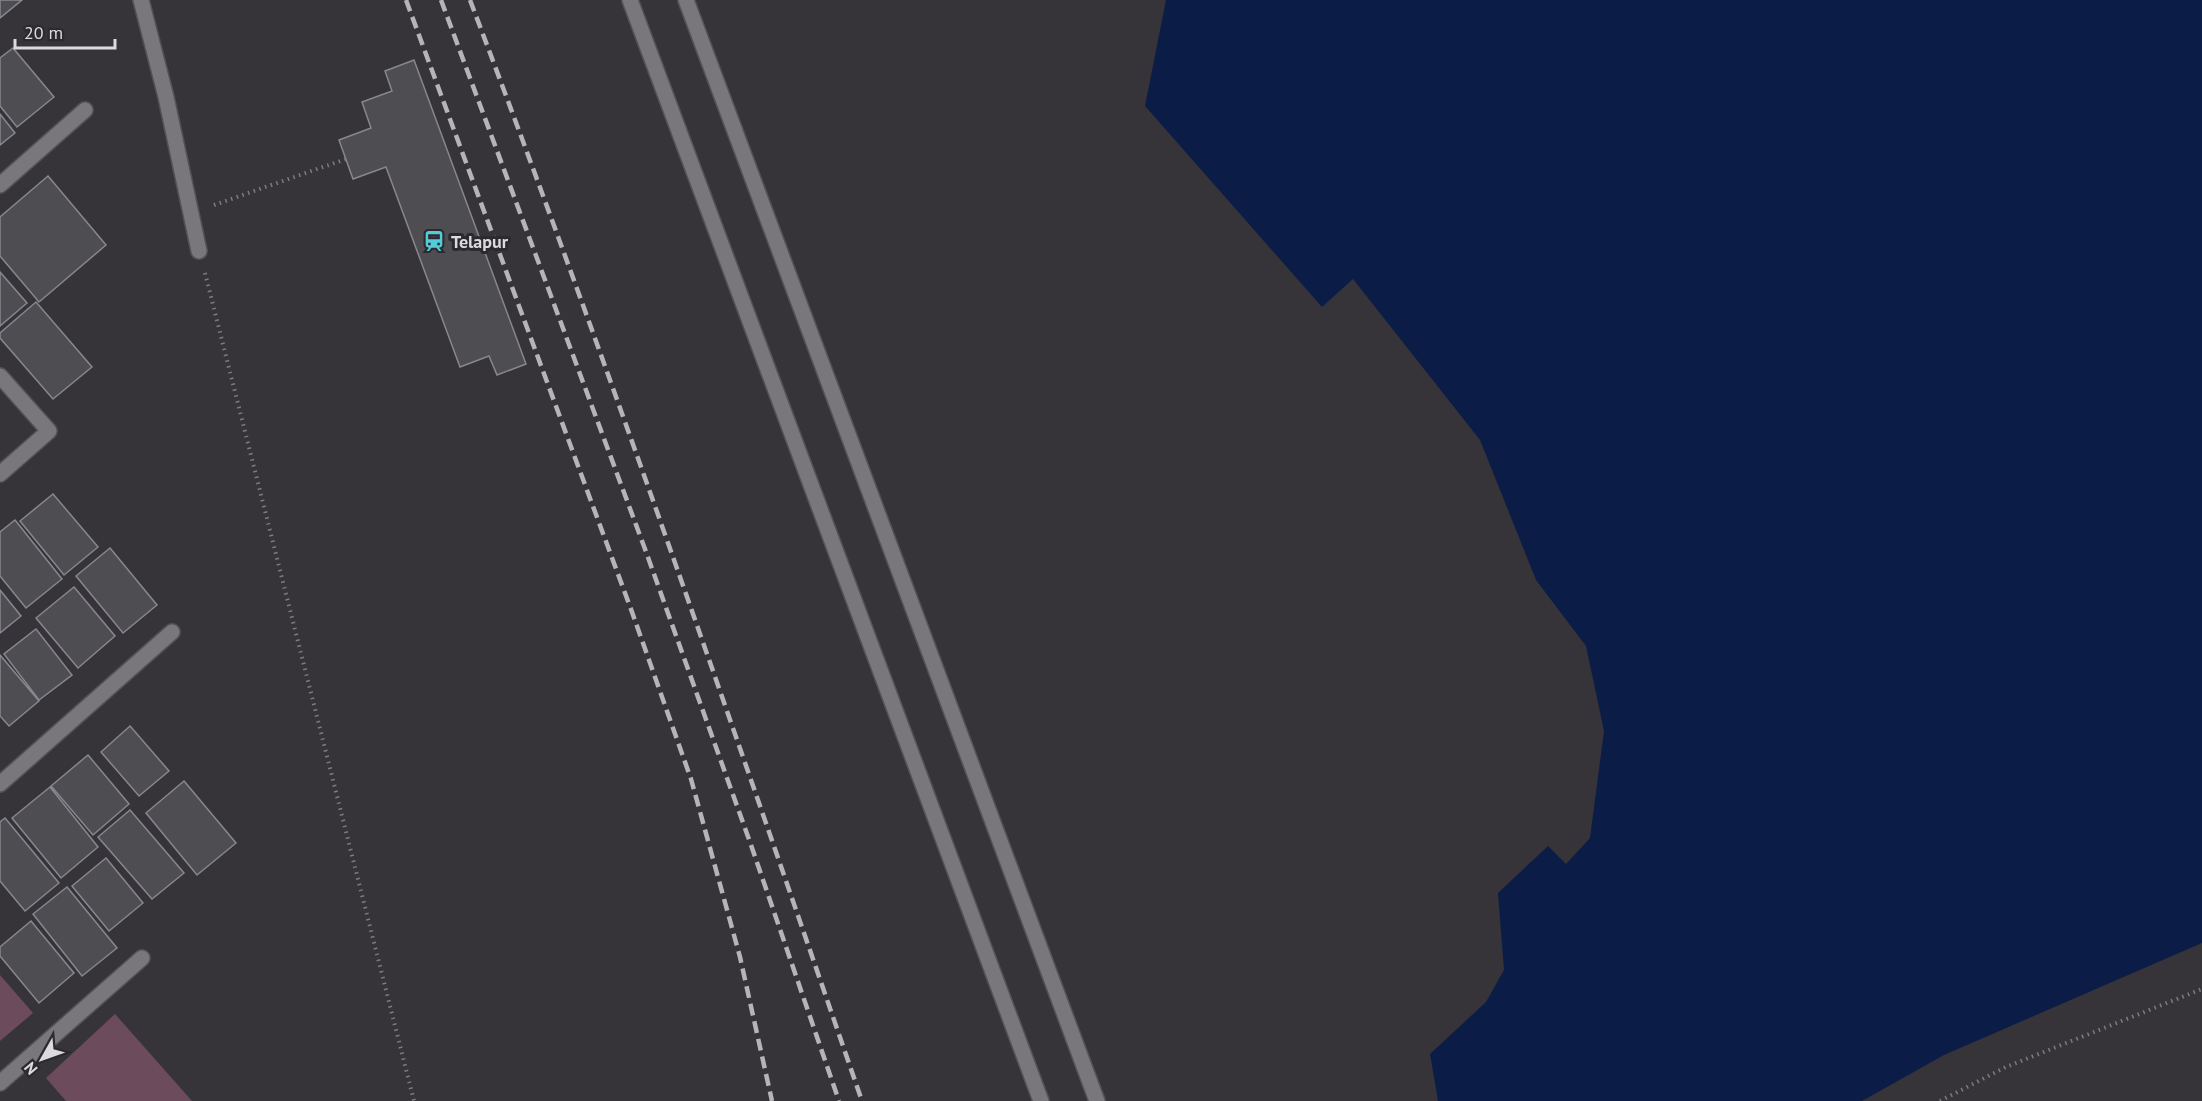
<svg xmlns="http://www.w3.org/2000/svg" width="2202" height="1101" viewBox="0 0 2202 1101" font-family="'PT Sans',sans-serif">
<rect width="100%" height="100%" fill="#363439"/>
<path fill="#6c4b5d" d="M0 975 33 1013 0 1041Z
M115 1014 192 1101H66L46 1078Z"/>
<path fill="#0b1d46" d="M1166 0H2202V943L1944 1055 1862 1101H1438L1430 1054 1486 1002 1504 970 1498 893 1548 846 1566 864 1590 838 1604 731 1586 646 1536 580 1480 440 1353 279 1322 307 1145 106Z"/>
<path fill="#4d4d52" stroke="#87878d" stroke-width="1.5" d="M0 0H22L0 18Z
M13 48 54 97 17 127 0 106V58Z
M414 60 526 364 497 375 489 356 460 367 386 167 353 179 339 140 371 128 362 102 392 91 385 71Z
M0 114 15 133 0 145Z
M48 176 106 245 39 302 0 256V217Z
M0 272 27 303 0 326Z
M36 302 92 367 53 399 0 338V333Z
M53 494 98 547 64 575 20 521Z
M15 520 62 579 26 608 0 576V532Z
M110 548 157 605 123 633 76 576Z
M74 587 115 636 78 668 36 618Z
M0 590 21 616 0 633Z
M36 629 72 675 39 700 4 654Z
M0 655 39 701 9 726 0 716Z
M130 726 169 771 139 796 101 752Z
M88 755 129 804 93 835 51 786Z
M184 781 236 843 197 875 146 813Z
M50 787 98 847 61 878 12 818Z
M130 810 184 873 152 899 98 837Z
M5 818 59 883 25 911 0 881V822Z
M106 858 143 903 109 931 72 886Z
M67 887 117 948 82 976 33 914Z
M31 921 74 973 39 1003 0 956V947Z"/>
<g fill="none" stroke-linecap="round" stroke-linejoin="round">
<defs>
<path id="minor" d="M141 0 166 97 199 251
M630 0 1041 1101
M686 0 1097 1101
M0 185 85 110
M0 376 49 431 0 474
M0 784 172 632
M0 1083 142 958"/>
</defs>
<use href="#minor" stroke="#535155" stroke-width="18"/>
<path stroke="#7d7b7f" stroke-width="4" stroke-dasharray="1.5 4.5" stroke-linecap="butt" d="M214 205 346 159
M205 273 414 1101
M1940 1101 2006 1067 2202 989"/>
<use href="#minor" stroke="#79777c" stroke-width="15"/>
<path stroke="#b5b4b7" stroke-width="4.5" stroke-dasharray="12 6" stroke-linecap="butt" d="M406 0 632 612 691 779 740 957 772 1101
M441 0 645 549 751 845 839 1101
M470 0C608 364 735 733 862 1101"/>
</g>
<defs>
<symbol id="station-bare" viewBox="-9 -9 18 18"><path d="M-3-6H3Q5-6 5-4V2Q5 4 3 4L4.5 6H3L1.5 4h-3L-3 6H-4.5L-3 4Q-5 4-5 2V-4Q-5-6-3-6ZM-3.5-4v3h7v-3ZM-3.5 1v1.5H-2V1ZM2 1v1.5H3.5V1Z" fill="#52ccd6" stroke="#2c2a2f" stroke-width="2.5" paint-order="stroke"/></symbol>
</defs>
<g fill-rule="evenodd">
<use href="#station-bare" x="419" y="226" width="30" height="30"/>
</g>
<g text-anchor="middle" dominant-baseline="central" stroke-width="6" stroke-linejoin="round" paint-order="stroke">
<g font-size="18" font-weight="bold" fill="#dbdadd" stroke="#2c2a2f" text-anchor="start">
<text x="451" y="241">Telapur</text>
</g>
</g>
<g transform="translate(42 1059) rotate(230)" stroke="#2c2a2f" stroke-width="4.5" paint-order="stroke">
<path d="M0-4.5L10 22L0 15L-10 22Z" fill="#dbdadd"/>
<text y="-9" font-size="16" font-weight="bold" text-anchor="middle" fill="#dbdadd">N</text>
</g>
<path d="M15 39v9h100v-9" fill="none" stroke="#dbdadd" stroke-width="3"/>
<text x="24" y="39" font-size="18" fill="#dbdadd" stroke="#2c2a2f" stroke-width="4.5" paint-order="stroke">20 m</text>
</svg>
